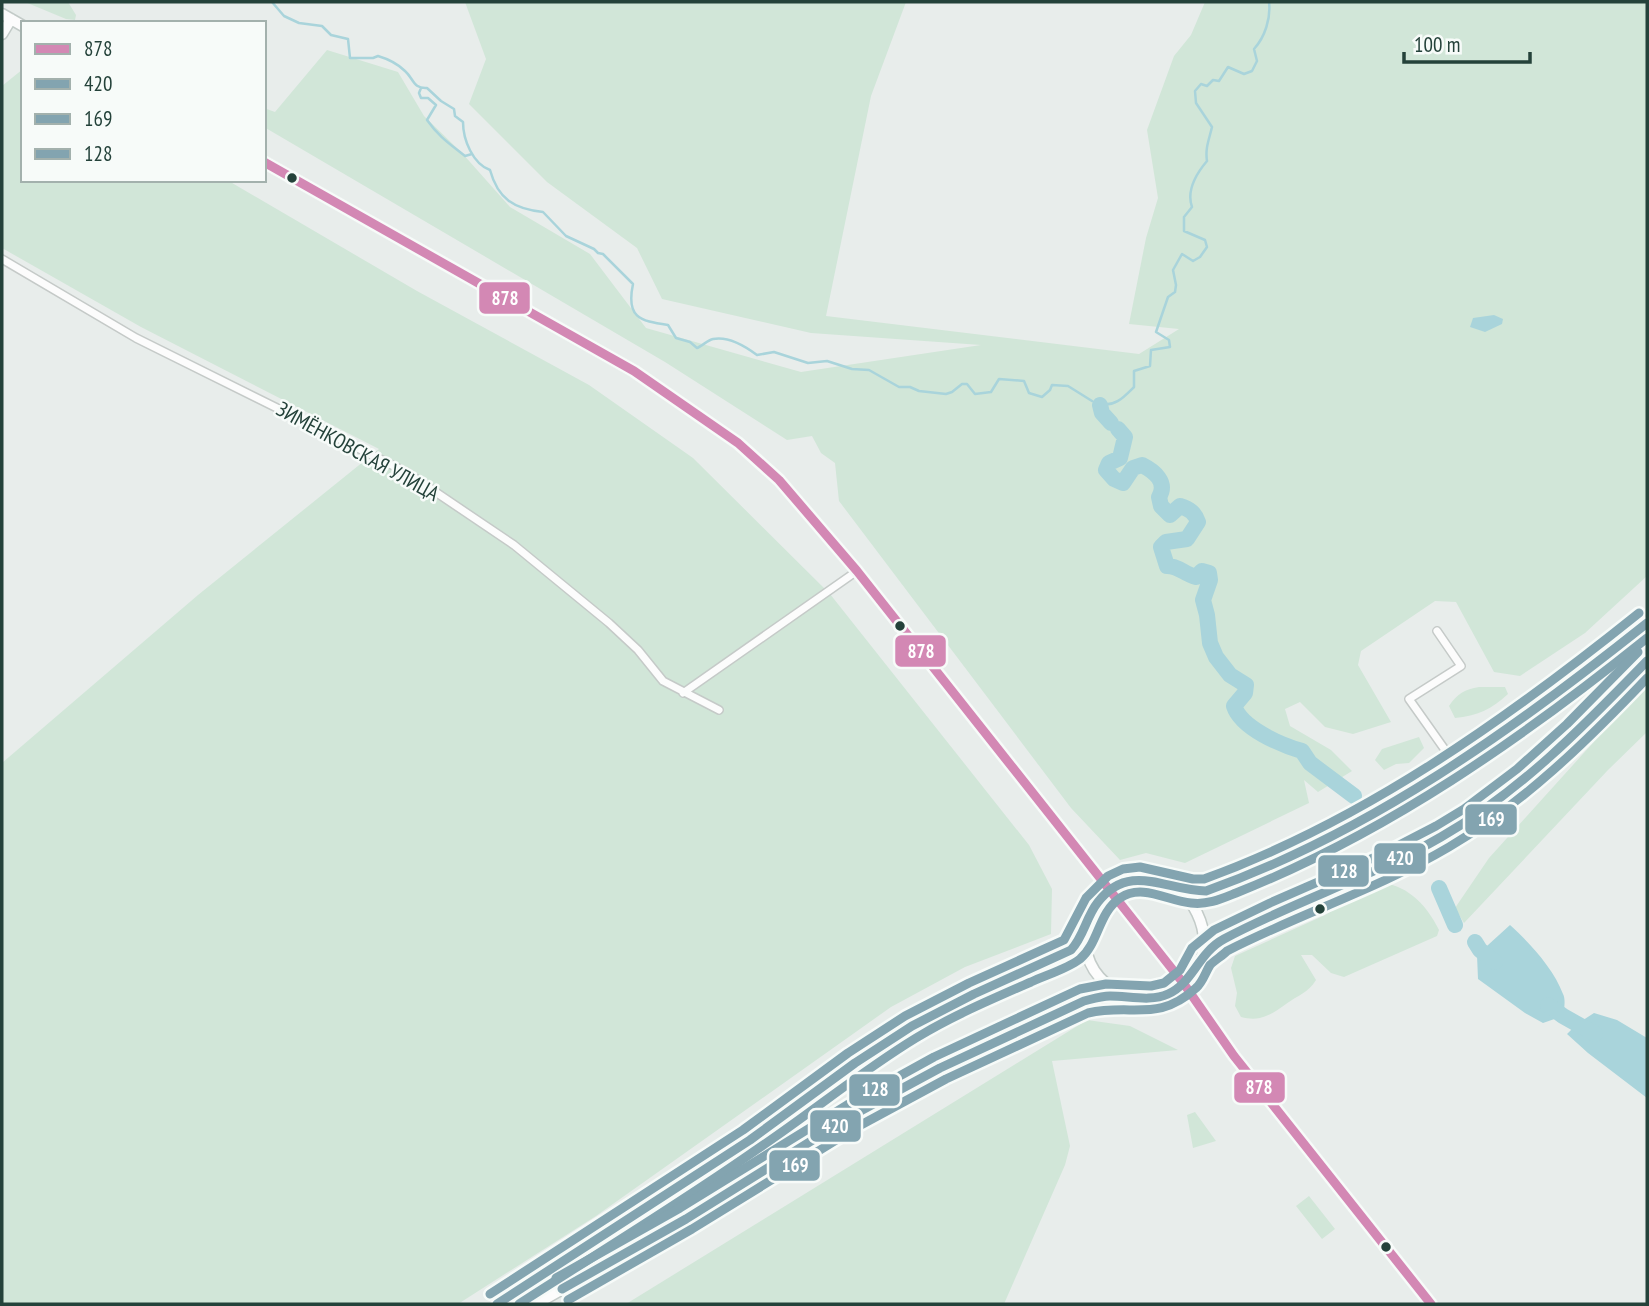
<svg xmlns="http://www.w3.org/2000/svg" width="1649" height="1306" viewBox="0 0 1649 1306" font-family="'PT Sans Narrow',sans-serif">
<rect width="100%" height="100%" fill="#e8edeb"/>
<path fill="#d1e6d8" d="M25 2H68L76 15 75 20 66 19Z
M465 2H906L871 96 826 316 1139 354 1179 329 1129 324 1146 238 1158 198 1147 130 1174 56 1191 35 1205 2H1647V576L1585 633 1520 676 1494 672 1456 602 1435 601 1361 651 1358 665 1391 722 1353 734 1325 727 1300 702 1285 709 1290 726 1331 750 1352 771 1318 792 1304 780 1309 803 1185 863 1146 853 1120 860 1071 808 839 501 835 463 821 453 812 436 787 440 665 362 264 127V108L275 112 327 50 398 72 424 116 462 153 510 207 590 254 646 328 801 372 981 345 811 333 662 299 637 248 547 182 469 104 486 59Z
M23 69V180H227L417 291 589 385 693 458 830 594 1029 845 1052 889 1051 934 965 967 891 1007 596 1216 458 1304H2V763L198 595 379 449 141 327 2 248V86Z
M1647 683V732L1608 770 1464 923 1455 908 1489 858Z
M1479 687H1505L1508 694C1492 709 1477 716 1455 718L1449 706C1457 694 1465 689 1479 687Z
M1419 737 1424 748 1409 763 1396 764 1384 770 1375 760 1382 749Z
M1383 883C1409 886 1428 907 1439 930L1437 936 1344 977 1331 973 1312 955H1301L1316 980C1308 993 1298 995 1286 1004 1271 1015 1260 1022 1241 1017L1235 1006 1237 993 1231 968 1235 956 1325 915 1370 888Z
M1087 1020 1130 1026 1178 1050 1052 1061 1070 1146 1065 1165 1004 1304H626Z
M1195 1112 1216 1141 1193 1148 1187 1115Z
M1309 1196 1335 1229 1322 1239 1296 1206Z"/>
<path fill="#a9d4db" d="M1494 315 1503 319 1502 324 1485 332 1470 327 1473 318Z
M1510 925C1529 942 1554 969 1563 994 1566 1000 1564 1009 1563 1016L1543 1023 1525 1013 1478 979 1477 955Z
M1594 1013 1617 1020 1647 1038V1098L1588 1053 1567 1034 1577 1024Z"/>
<g fill="none" stroke-linecap="round" stroke-linejoin="round">
<path stroke="#a9d4db" stroke-width="2.5" d="M272 2 284 16 299 23 322 26 331 35 348 39 350 58H373L378 56C388 59 397 63 405 71 414 79 413 89 427 88L441 101 454 109 455 116 463 122C463 140 473 164 490 170 498 199 514 209 543 212L566 236 594 249 598 253 603 254 633 284C626 317 639 321 668 325L676 338 690 342 697 348C702 346 708 340 713 339 728 336 745 346 757 355L774 352 808 363 827 361 852 369 869 370 899 387H910L919 391 946 394 952 392 962 384H967L975 394 991 392 999 379 1024 381 1029 393 1042 397 1050 390 1052 385 1068 386 1092 401
M421 88 419 93 421 98H428L436 105 427 120C439 137 450 144 465 156L472 154
M1099 404C1115 407 1123 398 1134 387V371L1150 366 1151 350 1170 347 1169 340 1156 332 1168 297 1175 292 1176 285 1173 270 1182 254 1193 261 1200 257 1207 247 1205 240 1184 231V217L1192 207C1186 190 1196 174 1207 161 1205 148 1209 140 1212 127L1196 103 1195 91 1201 84 1207 86 1213 80 1219 81 1228 67 1244 74 1252 71 1257 61 1254 49C1265 37 1271 18 1269 2"/>
<path stroke="#a9d4db" stroke-width="16" d="M1100 405 1102 413 1111 423
M1118 429 1125 437 1120 458 1109 463 1106 470 1114 479 1123 483 1133 468 1142 465C1154 471 1168 482 1159 497L1161 506 1170 515 1180 506C1190 509 1195 513 1198 522L1187 539 1166 542 1161 547 1167 566C1179 566 1184 574 1196 577L1202 571 1209 573 1210 580 1203 600 1207 615 1210 643 1216 657 1230 675 1246 685 1245 693 1234 706C1241 728 1281 745 1302 751L1310 763 1354 796
M1439 888 1455 925
M1475 942 1480 950 1495 962
M1548 1005 1563 1016 1595 1034"/>
<defs>
<path id="street" d="M2 259 136 338 406 472 514 545 609 623 638 650 663 681 719 710
M1437 631 1461 666 1409 699 1455 764
M683 693 857 571"/>
<path id="secondary" d="M2 14 23 26
M2 34 11 19
M264 162 634 371 738 443 779 480 857 571 1184 984 1234 1056 1431 1304
M1180 890C1212 896 1241 877 1270 864 1408 803 1531 717 1647 623
M1085 934C1084 962 1098 982 1122 994
M1202 957 1220 941 1232 934C1319 895 1412 861 1490 806 1549 764 1597 712 1647 661
M497 1304 750 1140 855 1063 912 1026 974 994 1071 950C1092 931 1087 902 1116 886 1188 848 1243 961 1168 994 1153 1000 1141 998 1126 996 1112 994 1098 997 1084 1001L940 1068 853 1115 686 1219 536 1304"/>
</defs>
<use href="#street" stroke="#c5cac8" stroke-width="10"/>
<use href="#secondary" stroke="#c3cbc8" stroke-width="13"/>
<use href="#street" stroke="#fcfcfc" stroke-width="7"/>
<use href="#secondary" stroke="#fcfcfc" stroke-width="10"/>
<defs>
<path id="bus-1" d="M264 162 634 371 738 443 779 480 857 571 1184 984 1234 1056 1431 1304"/>
<path id="bus-2" d="M562 1289 686 1219 853 1115 940 1068 1084 1001C1092 999 1101 996 1110 996 1129 996 1151 1002 1168 994 1193 983 1198 953 1224 939 1295 901 1372 877 1441 837 1520 792 1584 726 1647 661
M497 1304 750 1140 855 1063 912 1026 974 994 1071 950C1084 936 1086 917 1098 902 1130 861 1166 891 1206 891 1369 833 1513 730 1647 623"/>
<path id="bus-3" d="M568 1300 692 1229 859 1126 946 1079 1088 1013C1132 1003 1158 1023 1196 988 1203 982 1205 973 1210 965 1215 960 1222 956 1227 951 1299 914 1378 889 1449 847 1524 803 1587 741 1647 678
M519 1304C598 1253 679 1204 756 1150 810 1114 860 1072 916 1038 952 1016 992 999 1031 982 1046 975 1067 969 1080 959 1099 943 1098 913 1120 898 1142 883 1168 901 1191 903 1208 905 1221 899 1236 893 1387 833 1521 739 1647 638"/>
<path id="bus-4" d="M556 1278 680 1208 847 1105 934 1057 1080 989 1106 984 1151 986 1164 983 1180 970 1192 948 1214 930 1270 903 1382 854 1436 826 1464 809 1517 769 1567 724 1638 652
M490 1294 743 1130 848 1053 905 1016 969 983 1064 940 1086 898 1108 876 1123 869 1140 867 1193 879H1204C1364 821 1507 719 1639 613"/>
</defs>
<use href="#bus-1" stroke="#f7fbf9" stroke-width="14"/>
<use href="#bus-2" stroke="#f7fbf9" stroke-width="14"/>
<use href="#bus-3" stroke="#f7fbf9" stroke-width="14"/>
<use href="#bus-4" stroke="#f7fbf9" stroke-width="14"/>
<use href="#bus-1" stroke="#d388b4" stroke-width="9"/>
<use href="#bus-2" stroke="#83a4b0" stroke-width="9"/>
<use href="#bus-3" stroke="#83a4b0" stroke-width="9"/>
<use href="#bus-4" stroke="#83a4b0" stroke-width="9"/>
</g>
<g fill="#24423a" stroke="#f7fbf9" stroke-width="2.5">
<circle cx="292" cy="178" r="6"/>
<circle cx="900" cy="626" r="6"/>
<circle cx="1320" cy="909" r="6"/>
<circle cx="1386" cy="1247" r="6"/>
</g>
<g text-anchor="middle" dominant-baseline="central" stroke-width="5" stroke-linejoin="round" paint-order="stroke">
<g font-size="21" fill="#24423a" stroke="#f7fbf9">
<text transform="translate(358 451) rotate(29)">ЗИМЁНКОВСКАЯ УЛИЦА</text>
</g>
</g>
<g stroke="#f7fbf9" stroke-width="2.5">
<rect x="478" y="281" width="53" height="34" rx="7" fill="#d388b4"/>
<rect x="894" y="634" width="53" height="34" rx="7" fill="#d388b4"/>
<rect x="1464" y="803" width="54" height="33" rx="7" fill="#83a4b0"/>
<rect x="1373" y="842" width="54" height="33" rx="7" fill="#83a4b0"/>
<rect x="1317" y="854" width="53" height="34" rx="7" fill="#83a4b0"/>
<rect x="1233" y="1071" width="53" height="33" rx="7" fill="#d388b4"/>
<rect x="848" y="1073" width="53" height="34" rx="7" fill="#83a4b0"/>
<rect x="809" y="1109" width="53" height="34" rx="7" fill="#83a4b0"/>
<rect x="768" y="1149" width="53" height="33" rx="7" fill="#83a4b0"/>
</g>
<g font-size="19" text-anchor="middle" font-weight="bold" fill="#fff">
<text x="505" y="305">878</text>
<text x="921" y="658">878</text>
<text x="1491" y="826">169</text>
<text x="1400" y="865">420</text>
<text x="1344" y="878">128</text>
<text x="1259" y="1094">878</text>
<text x="875" y="1096">128</text>
<text x="835" y="1133">420</text>
<text x="795" y="1172">169</text>
</g>
<rect width="1649" height="1306" fill="none" stroke="#24423a" stroke-width="7"/>
<rect x="21" y="21" width="245" height="161" fill="#f7fbf9" stroke="#a3b1ad" stroke-width="2"/>
<rect x="35" y="44" width="35" height="10" fill="#d388b4" stroke="#a3b1ad" stroke-width="2"/>
<text x="84" y="56" font-size="21" fill="#24423a">878</text>
<rect x="35" y="79" width="35" height="10" fill="#83a4b0" stroke="#a3b1ad" stroke-width="2"/>
<text x="84" y="91" font-size="21" fill="#24423a">420</text>
<rect x="35" y="114" width="35" height="10" fill="#83a4b0" stroke="#a3b1ad" stroke-width="2"/>
<text x="84" y="126" font-size="21" fill="#24423a">169</text>
<rect x="35" y="149" width="35" height="10" fill="#83a4b0" stroke="#a3b1ad" stroke-width="2"/>
<text x="84" y="161" font-size="21" fill="#24423a">128</text>
<path d="M1404 52v10h126v-10" fill="none" stroke="#24423a" stroke-width="3.5"/>
<text x="1414" y="52" font-size="21" fill="#24423a" stroke="#f7fbf9" stroke-width="5" paint-order="stroke">100 m</text>
</svg>
